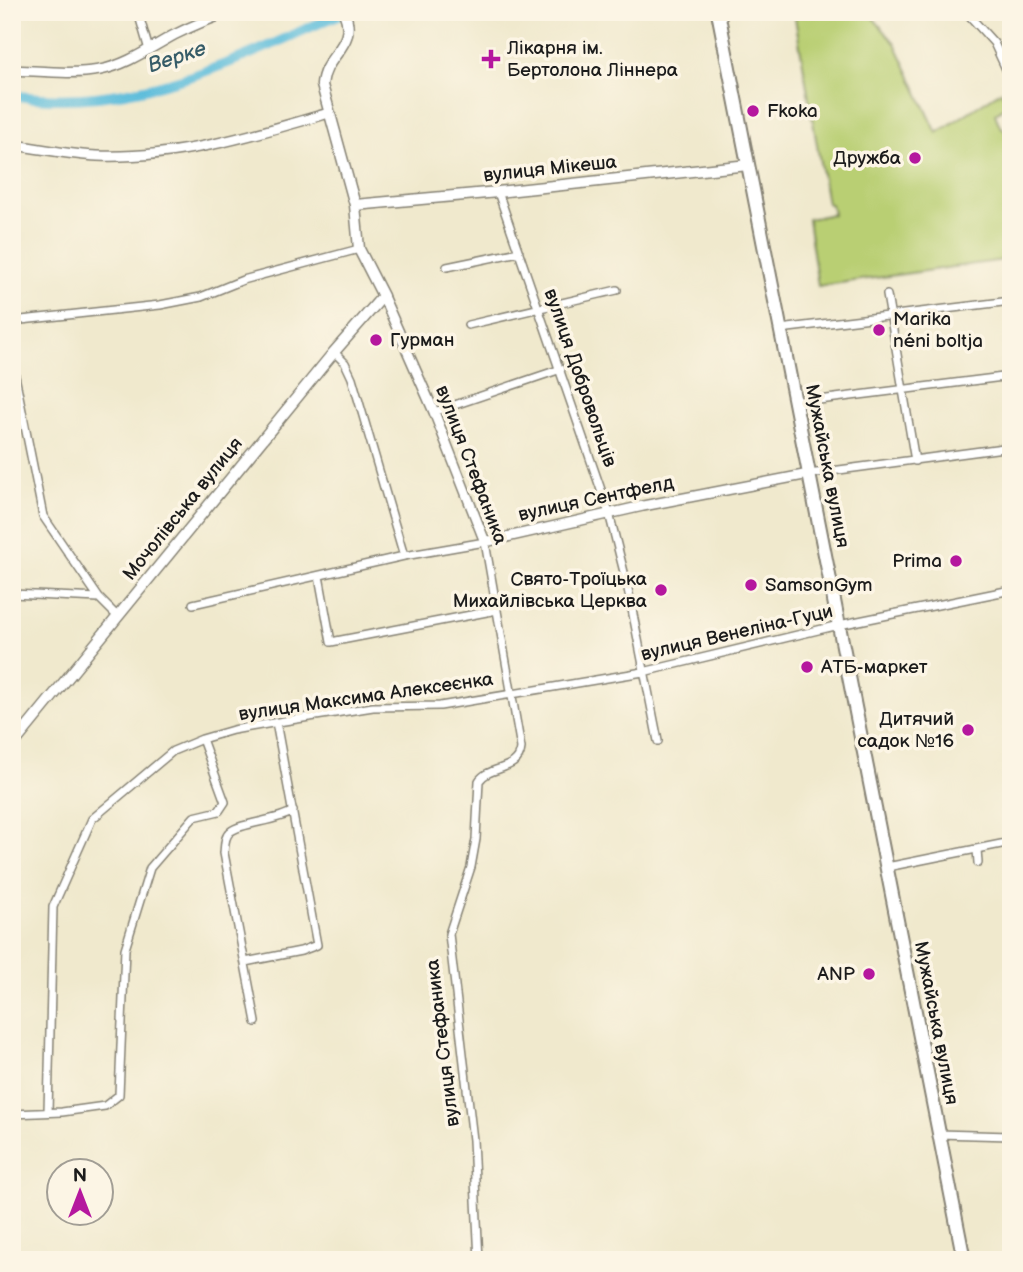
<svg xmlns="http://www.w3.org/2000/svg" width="1023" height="1272" viewBox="0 0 1023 1272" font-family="'Balsamiq Sans',sans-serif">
<rect width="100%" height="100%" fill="#fcf5e5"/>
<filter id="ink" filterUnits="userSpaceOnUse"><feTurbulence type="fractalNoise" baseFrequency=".0143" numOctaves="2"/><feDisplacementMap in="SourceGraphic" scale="14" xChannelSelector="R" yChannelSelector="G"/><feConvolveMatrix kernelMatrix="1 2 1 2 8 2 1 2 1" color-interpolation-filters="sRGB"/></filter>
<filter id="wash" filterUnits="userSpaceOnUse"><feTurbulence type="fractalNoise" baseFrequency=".00686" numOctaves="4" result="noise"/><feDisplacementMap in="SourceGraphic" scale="28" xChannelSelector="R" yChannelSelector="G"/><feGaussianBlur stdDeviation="1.57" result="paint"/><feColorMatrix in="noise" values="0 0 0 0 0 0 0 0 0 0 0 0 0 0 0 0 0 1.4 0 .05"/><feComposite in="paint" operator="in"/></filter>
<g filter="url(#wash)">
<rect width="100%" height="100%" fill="#f0e9cd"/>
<path fill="#b9cf73" stroke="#6a7648" stroke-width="2" d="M794 12H868L895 43 937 133 1001 91 1010 102 995 114 999 124 1011 138V259L818 286 808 219 833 214 831 205 827 203Z"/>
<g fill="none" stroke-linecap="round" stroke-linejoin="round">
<path stroke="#5dbddb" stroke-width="10" d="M12 95C98 109 184 83 262 49 290 37 317 23 346 12"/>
</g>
</g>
<g filter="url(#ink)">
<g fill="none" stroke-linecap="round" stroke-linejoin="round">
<defs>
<path id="minor" d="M138 12 149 50
M966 12 994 43 1011 80
M498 192 609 513 627 584 658 741
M447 267 519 252
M887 295 915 461
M12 306 15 320
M12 321 160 305 201 297 243 280 359 249
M468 325 617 290
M780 329 1011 301
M334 352 345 363 352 378 404 556
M12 361 43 516 99 598 117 616
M795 403 1011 376
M434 412 561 369
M809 474 1011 447
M319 576 331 642 497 610
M12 594 99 598
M193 604 404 556 485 542 521 748C519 772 489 765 479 781L476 839 471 867 449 934 473 1140 479 1260
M977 849 978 863
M887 867 1011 842
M245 962 301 951 317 945 276 722
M256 1022 224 853C225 845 224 837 230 832 241 822 276 822 293 811
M48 1112 53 907 92 819 173 751 202 739 233 730 284 721 373 707 440 706 643 672 839 625 1011 590
M12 1114 62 1112 105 1106 119 1095 125 949 150 868 194 817 219 811 225 802 202 739
M938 1134 1011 1136"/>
<path id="tertiary" d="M12 70C41 71 72 75 100 70 127 65 150 48 174 35 192 26 211 18 230 12
M12 145C40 148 70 155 97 156 176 159 254 135 329 113
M383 296 434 412 485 542 643 506 809 474"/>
<path id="secondary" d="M355 205 498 192 748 165
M12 746 334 352 383 296 359 249 355 205 322 85C324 54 359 46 344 12"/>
<path id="trunk" d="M718 12 964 1260"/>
</defs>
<use href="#minor" stroke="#868274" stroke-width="10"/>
<use href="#tertiary" stroke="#868274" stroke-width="12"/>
<use href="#secondary" stroke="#868274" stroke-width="13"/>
<use href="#trunk" stroke="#868274" stroke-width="16"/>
<use href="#minor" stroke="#fff" stroke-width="7"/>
<use href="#tertiary" stroke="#fff" stroke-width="9"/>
<use href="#secondary" stroke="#fff" stroke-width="10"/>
<use href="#trunk" stroke="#fff" stroke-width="12"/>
</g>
</g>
<g fill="#b5179e" stroke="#fcf5e5" stroke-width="2.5">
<path d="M487.5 48.5h7v7h7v7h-7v7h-7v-7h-7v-7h7z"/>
<circle cx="753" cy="111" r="7"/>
<circle cx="915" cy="158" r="7"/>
<circle cx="879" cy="330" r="7"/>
<circle cx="376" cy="340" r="7"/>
<circle cx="956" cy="561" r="7"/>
<circle cx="751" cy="585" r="7"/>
<circle cx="661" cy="590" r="7"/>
<circle cx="807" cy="667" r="7"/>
<circle cx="968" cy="730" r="7"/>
<circle cx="869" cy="974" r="7"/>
</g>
<g text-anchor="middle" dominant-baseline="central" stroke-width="7" stroke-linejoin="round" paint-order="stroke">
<g font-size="19" fill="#1c1c1c" stroke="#fcf5e5" text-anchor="start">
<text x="507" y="48">Лікарня ім.<tspan x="507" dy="22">Бертолона Ліннера</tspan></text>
<text x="767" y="111">Fkoka</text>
<text x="901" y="158" text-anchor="end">Дружба</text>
<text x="893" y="319">Marika<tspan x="893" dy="22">néni boltja</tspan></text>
<text x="390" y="340">Гурман</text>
<text x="942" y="561" text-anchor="end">Prima</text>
<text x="647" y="579" text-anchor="end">Свято-Троїцька<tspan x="647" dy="22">Михайлівська Церква</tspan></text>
<text x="765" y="585">SamsonGym</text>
<text x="821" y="667">АТБ-маркет</text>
<text x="954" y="719" text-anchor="end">Дитячий<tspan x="954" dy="22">садок №16</tspan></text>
<text x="855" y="974" text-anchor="end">ANP</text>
</g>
<g font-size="19" fill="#1c1c1c" stroke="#fcf5e5">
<text transform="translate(550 169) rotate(-6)">вулиця Мікеша</text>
<text transform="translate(580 378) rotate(71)">вулиця Добровольців</text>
<text transform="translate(471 465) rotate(69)">вулиця Стефаника</text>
<text transform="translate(827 466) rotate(79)">Мужайська вулиця</text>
<text transform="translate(596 499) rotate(-12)">вулиця Сентфелд</text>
<text transform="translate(183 509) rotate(-51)">Мочолівська вулиця</text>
<text transform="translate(737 633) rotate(-13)">вулиця Венеліна-Гуци</text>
<text transform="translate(366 697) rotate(-8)">вулиця Максима Алексеєнка</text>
<text transform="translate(936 1023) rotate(79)">Мужайська вулиця</text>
<text transform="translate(443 1043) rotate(-97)">вулиця Стефаника</text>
</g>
<g font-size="21" font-style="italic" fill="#365c68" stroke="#fcf5e5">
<text transform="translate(177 57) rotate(-18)">Верке</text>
</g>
</g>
<rect width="1023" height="1272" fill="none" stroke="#fcf5e5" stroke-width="42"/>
<g transform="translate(80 1192)"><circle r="33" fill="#fcf5e5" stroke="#a29e95" stroke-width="2"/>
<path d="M0-5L12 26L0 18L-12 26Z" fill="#b5179e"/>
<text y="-10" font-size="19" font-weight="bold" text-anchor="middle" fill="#1c1c1c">N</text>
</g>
</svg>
